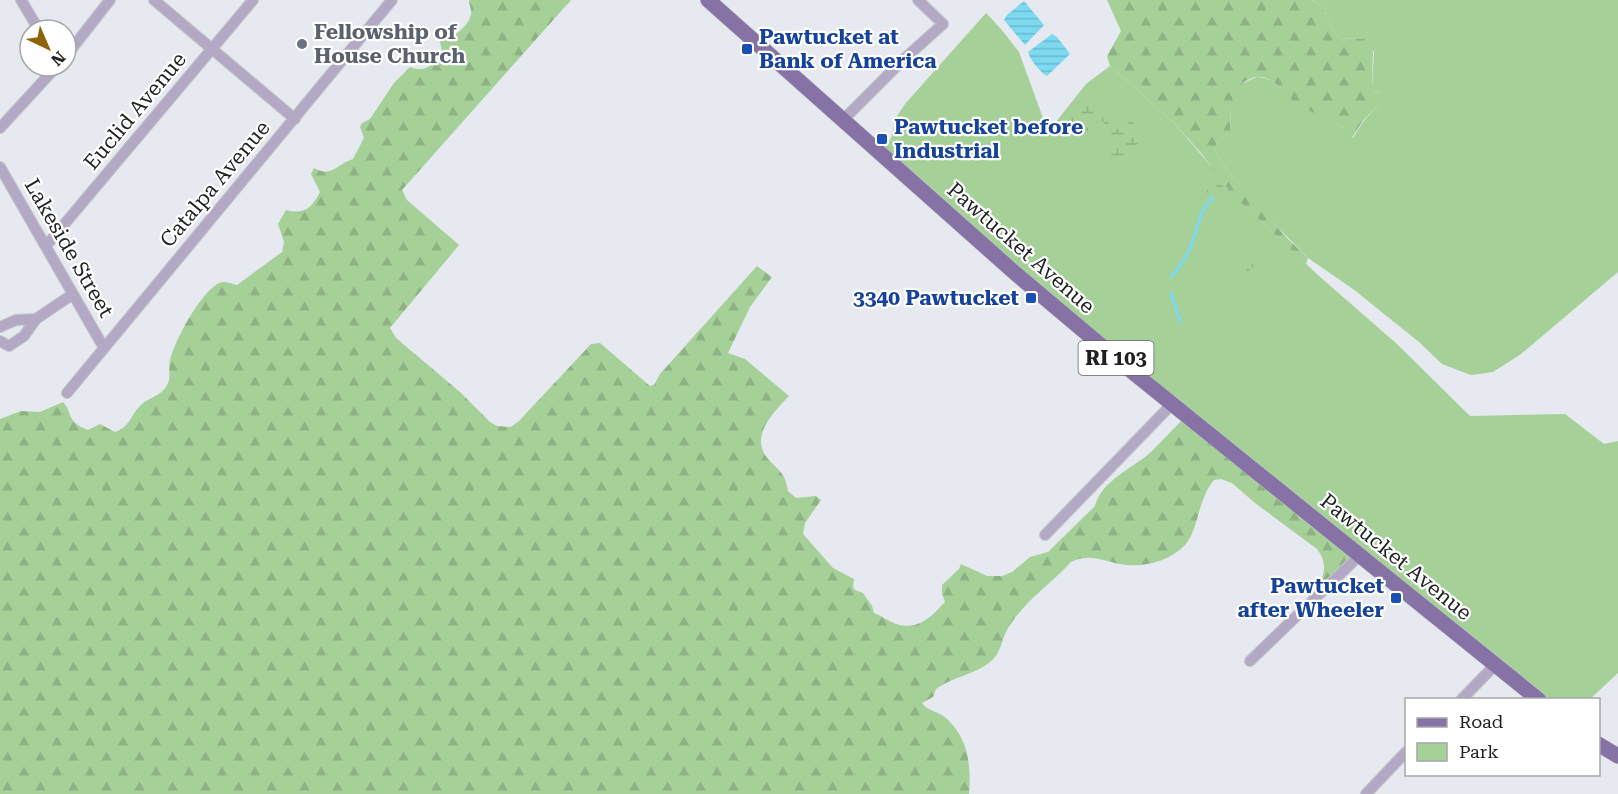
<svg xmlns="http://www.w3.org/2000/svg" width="1618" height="794" viewBox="0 0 1618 794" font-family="'Roboto Serif',serif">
<defs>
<pattern id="forest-firs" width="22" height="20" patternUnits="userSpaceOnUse" patternTransform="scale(1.5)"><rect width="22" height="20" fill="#a5d098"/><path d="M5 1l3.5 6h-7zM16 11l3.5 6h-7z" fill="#8eb283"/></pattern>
<pattern id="wetland-marsh" width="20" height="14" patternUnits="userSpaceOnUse" patternTransform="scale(1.5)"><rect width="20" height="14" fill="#a5d098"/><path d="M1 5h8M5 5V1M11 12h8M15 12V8" fill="none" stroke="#8eb283"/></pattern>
<pattern id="water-rules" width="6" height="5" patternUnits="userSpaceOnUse" patternTransform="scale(1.5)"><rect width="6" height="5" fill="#7cd9f0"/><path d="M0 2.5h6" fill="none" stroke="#6bbace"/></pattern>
</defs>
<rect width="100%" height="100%" fill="#e6e9ef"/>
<path fill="#a5d098" d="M1312 0H1618V272L1521 354 1493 372 1471 375 1442 364 1419 342 1353 289 1308 258 1261 210 1230 174 1215 152 1217 143 1230 132 1231 100 1234 92 1241 84 1257 77 1265 78 1272 81 1306 109 1334 120 1353 138 1363 122 1377 106 1380 92 1376 93 1372 89 1374 52 1367 39 1339 38C1327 24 1330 9 1312 0Z
M986 13 1001 29 1019 52 1048 132 1086 84 1110 66 1175 124 1245 206 1319 276 1397 344 1470 416 1565 414 1604 444 1618 441V673L1590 699H1540L1187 415 884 148 891 139 895 119 905 104Z"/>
<path fill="url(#forest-firs)" d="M469 0H571L402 190 407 200 459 245 390 328 396 338 460 392 490 422 497 426 511 427 519 421 591 344 600 343 650 386 654 385 660 374 757 266 772 277 750 307 728 353 745 359 789 396C773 413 748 437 769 460 781 473 785 473 788 491L796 498 816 496 821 500 805 523 803 534 833 568 854 579 853 587 855 590 863 593 872 606 874 613C882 616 888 621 896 624 918 631 931 617 945 602L942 594V585L959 569 961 564 987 576H1002L1012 572 1030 557 1048 552 1095 506C1101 481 1133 468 1151 452 1163 440 1175 427 1187 415L1358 554 1320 589 1319 587C1325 572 1327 562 1317 549L1255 503 1232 483 1221 479 1214 480C1197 500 1199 531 1184 546 1167 563 1138 569 1115 563 1099 559 1087 554 1071 562 1050 585 1023 602 1007 630 1001 641 1001 654 990 662 974 675 952 677 936 689L933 697 922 703C929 712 938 711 946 718 969 739 971 765 969 794H0V419L21 411 40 412 63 402C74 414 65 421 88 430L100 424 115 432C130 427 130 416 140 406 148 397 162 397 168 383 171 376 168 368 170 360 175 340 200 293 219 283 224 280 232 284 237 285L282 252 284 242 278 224 286 210C304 215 312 208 320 192L311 174 314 168C332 178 335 165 353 159L364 138 360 127 362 123 370 119 394 83 410 67C426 73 434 65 442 50L439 39C450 41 469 27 471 14 472 11 469 4 469 0Z
M1107 0H1312C1330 9 1327 24 1339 38L1367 39 1373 45 1372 89 1376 93 1381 92 1377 106 1362 122 1352 138 1342 133 1343 128C1329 116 1311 114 1297 104 1287 96 1279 84 1268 79 1262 76 1256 76 1250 79 1228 88 1231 112 1230 132L1217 143 1215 152 1230 174 1288 239 1308 258 1306 264 1231 193 1201 153 1175 124 1110 66 1107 56 1121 31Z"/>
<path fill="url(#wetland-marsh)" d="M1082 99 1118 130 1131 121 1139 127 1143 136 1142 139 1122 160 1114 161C1104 150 1109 143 1111 130L1102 121H1099L1085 133 1070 128C1065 118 1072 104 1082 99Z
M1214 180 1220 182 1229 196 1228 198C1219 197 1205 198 1205 185Z
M1258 252 1262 256C1256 264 1250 271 1242 276L1239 275 1237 270Z"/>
<path fill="url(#water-rules)" d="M1024 1 1044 25 1025 45 1004 20 1007 15Z
M1052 34 1057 37 1070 54 1047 76C1040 72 1030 60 1028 52Z"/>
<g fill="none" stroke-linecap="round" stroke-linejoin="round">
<path stroke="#7cd9f0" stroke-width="3" d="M1171 277C1182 265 1190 251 1195 235 1200 219 1200 211 1213 197
M1171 293 1180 321"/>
<defs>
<path id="minor" d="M21 0 39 30
M154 0 295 119
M66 56 110 0
M843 120 904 59 943 24 918 0
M0 128 57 66
M0 167 104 348
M46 246 253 0
M36 319 73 294
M0 327 16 320 36 319 24 336 9 346 0 341
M67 393 392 0
M1045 535 1172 404
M1250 661 1360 555
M1461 700 1495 665
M1366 794 1406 752"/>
<path id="primary" d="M708 0 1015 273 1135 374 1539 700
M1598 744 1618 756"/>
</defs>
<use href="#minor" stroke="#c2c5ca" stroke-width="12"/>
<use href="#primary" stroke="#c2c5ca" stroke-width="16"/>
<use href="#minor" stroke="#b4a9c5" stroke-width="10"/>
<use href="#primary" stroke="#8772a5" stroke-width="15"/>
</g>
<circle fill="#6b7280" stroke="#fff" stroke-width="2" cx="302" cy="44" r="6"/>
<g fill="#1a4fb4" stroke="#fff" stroke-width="2">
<rect x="741" y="43" width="12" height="12" rx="3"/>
<rect x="876" y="133" width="12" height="12" rx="3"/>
<rect x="1025" y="292" width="12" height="12" rx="3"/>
<rect x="1390" y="592" width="12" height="12" rx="3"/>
</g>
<g text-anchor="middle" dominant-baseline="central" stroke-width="4.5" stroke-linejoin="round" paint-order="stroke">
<rect fill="#fff" stroke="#626364" stroke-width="1.5" x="1078.5" y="341" width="75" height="34" rx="4.5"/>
<g font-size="20" font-weight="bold" fill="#1f2022">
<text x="1116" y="358">RI 103</text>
</g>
<g font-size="21" font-weight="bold" fill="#5b616d" stroke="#fff" text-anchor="start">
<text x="314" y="32">Fellowship of<tspan x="314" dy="24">House Church</tspan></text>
</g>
<g font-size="21" font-weight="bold" fill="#164399" stroke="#fff" text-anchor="start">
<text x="759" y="37">Pawtucket at<tspan x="759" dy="24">Bank of America</tspan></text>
<text x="894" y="127">Pawtucket before<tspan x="894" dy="24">Industrial</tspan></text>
<text x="1019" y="298" text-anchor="end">3340 Pawtucket</text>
<text x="1384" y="586" text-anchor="end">Pawtucket<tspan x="1384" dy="24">after Wheeler</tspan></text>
</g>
<g font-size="21" fill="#1f2022" stroke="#fff">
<text transform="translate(135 111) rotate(-50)">Euclid Avenue</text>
<text transform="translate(215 184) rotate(-50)">Catalpa Avenue</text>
<text transform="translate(69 248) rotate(60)">Lakeside Street</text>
<text transform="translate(1021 248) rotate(41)">Pawtucket Avenue</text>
<text transform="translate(1396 557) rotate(39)">Pawtucket Avenue</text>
</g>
</g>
<rect x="1405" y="698" width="195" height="78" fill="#ffffff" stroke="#a5a6a7" stroke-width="1.5"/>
<rect x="1417" y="718" width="30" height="9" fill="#8772a5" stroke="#a5a6a7" stroke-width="1.5"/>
<text x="1459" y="728" font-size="18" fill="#1f2022">Road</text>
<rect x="1417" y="743" width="30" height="18" fill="#a5d098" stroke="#a5a6a7" stroke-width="1.5"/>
<text x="1459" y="758" font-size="18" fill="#1f2022">Park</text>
<g transform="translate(48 48) rotate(136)"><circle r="28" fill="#ffffff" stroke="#a5a6a7" stroke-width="1.5"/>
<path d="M0-4.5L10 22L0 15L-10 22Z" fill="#8d6508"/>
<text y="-9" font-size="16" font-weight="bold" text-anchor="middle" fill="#1f2022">N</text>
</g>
</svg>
